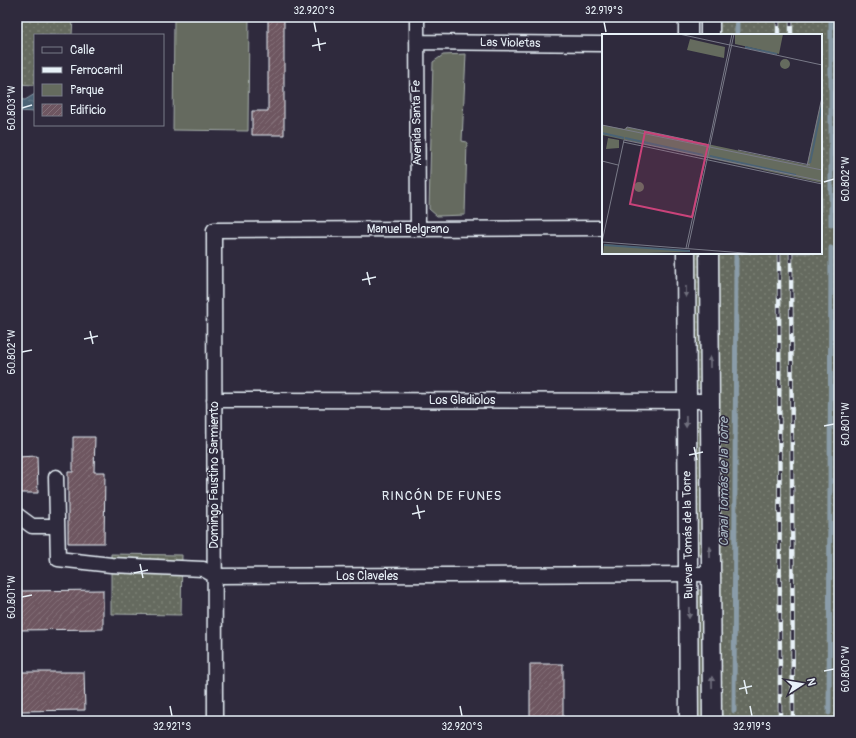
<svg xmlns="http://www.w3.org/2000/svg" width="856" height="738" viewBox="0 0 856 738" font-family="Pangolin,sans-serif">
<defs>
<pattern id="grass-dots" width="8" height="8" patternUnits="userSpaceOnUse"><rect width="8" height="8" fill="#656b5e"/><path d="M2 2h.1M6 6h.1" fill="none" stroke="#7b8176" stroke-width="1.8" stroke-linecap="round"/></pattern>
<pattern id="water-ripples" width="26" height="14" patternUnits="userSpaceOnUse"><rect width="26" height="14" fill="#4b6375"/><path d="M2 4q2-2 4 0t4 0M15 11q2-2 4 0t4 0" fill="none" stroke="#657a89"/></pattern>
<pattern id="building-hatch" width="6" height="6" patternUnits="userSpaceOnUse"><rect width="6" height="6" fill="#6e5661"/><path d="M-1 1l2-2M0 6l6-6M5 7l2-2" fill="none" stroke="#836f78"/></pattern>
</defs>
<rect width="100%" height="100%" fill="#2f2a3d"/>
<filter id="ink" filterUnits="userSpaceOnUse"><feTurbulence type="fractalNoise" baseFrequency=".025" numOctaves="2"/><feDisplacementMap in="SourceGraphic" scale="8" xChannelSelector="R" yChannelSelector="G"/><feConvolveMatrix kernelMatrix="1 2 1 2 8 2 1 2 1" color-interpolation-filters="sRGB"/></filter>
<g filter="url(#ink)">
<path fill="url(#grass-dots)" stroke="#a6aeab" d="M710 17H839V721H712L709 253H821V35H710Z
M73 18 72 35H35V85L17 84V19Z
M692 253H704L702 388 698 389 693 387Z
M696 420 701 421 704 425 702 556H697L694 551Z
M111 554 182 555 181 615 111 614Z
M696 590H702L706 594 705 721H696Z"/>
<path fill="#656b5e" stroke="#a6aeab" d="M174 17H249L248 131 173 130Z
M466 54 462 141 467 142 465 215 437 216 429 209 433 62 443 55Z"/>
<path fill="url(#water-ripples)" stroke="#8a9ca9" d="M35 94V112L17 111V99L25 100Z"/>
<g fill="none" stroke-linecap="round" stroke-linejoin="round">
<path stroke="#8a9ca9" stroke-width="5" d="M737 35V17
M831 225V17
M734 711 736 253
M829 713 831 248"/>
</g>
<path fill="url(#building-hatch)" stroke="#e8f1f8" d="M268 17H284V135H252V111H268Z
M73 437H95L94 472H105L104 543H68V472H73Z
M37 456 38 493H17V457Z
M103 590V629L17 630V591Z
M530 664H563V717L530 718Z
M17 672H84L85 710 17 711Z"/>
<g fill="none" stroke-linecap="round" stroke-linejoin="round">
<defs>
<path id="minor" d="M417 17 418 229
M417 42 603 44
M214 400 710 401
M56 477 58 559 111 565 203 569 215 576 710 574
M17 515 32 526H56
M215 721 214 230 603 228"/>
<path id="tertiary" d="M688 35V17
M710 35V17
M686 253 689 721
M709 253 712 721"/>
</defs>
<use href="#minor" stroke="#e8f1f8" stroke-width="17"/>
<use href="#tertiary" stroke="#e8f1f8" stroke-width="21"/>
<use href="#minor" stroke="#2f2a3d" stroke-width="14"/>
<use href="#tertiary" stroke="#2f2a3d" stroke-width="18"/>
<defs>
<path id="rail" d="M778 17V35
M791 17V35
M779 253 780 721
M791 253 793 721"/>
</defs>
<use href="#rail" stroke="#e8f1f8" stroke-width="4.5"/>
<use href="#rail" stroke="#2f2a3d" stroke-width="3" stroke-dasharray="9" stroke-linecap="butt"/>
</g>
<defs><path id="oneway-solid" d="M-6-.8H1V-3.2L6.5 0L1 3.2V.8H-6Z"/></defs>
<g fill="#70707e">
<use href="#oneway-solid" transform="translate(686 292) rotate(90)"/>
<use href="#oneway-solid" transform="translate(710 362) rotate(-90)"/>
<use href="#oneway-solid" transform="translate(686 422) rotate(89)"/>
<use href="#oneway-solid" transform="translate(710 552) rotate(-90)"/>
<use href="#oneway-solid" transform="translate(689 613) rotate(90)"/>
<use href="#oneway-solid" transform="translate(712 682) rotate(-91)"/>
</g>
</g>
<path fill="none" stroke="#e8f1f8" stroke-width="1.5" d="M314 22 316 32M604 22 606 32M318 38 320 51M312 46 326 43M22 108 32 105M824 182 834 179M367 272 370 285M362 280 376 277M90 331 93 344M84 339 98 336M22 352 32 350M824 426 834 424M694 447 697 460M689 455 703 452M417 505 420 519M412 514 425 511M140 564 143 578M134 573 148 570M22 597 32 595M824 671 834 669M744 680 747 694M739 689 752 686M170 706 172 716M460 706 462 716M750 706 752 716"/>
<g text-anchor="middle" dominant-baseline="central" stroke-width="3" stroke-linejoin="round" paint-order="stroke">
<g font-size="12" fill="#e8f1f8" stroke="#2f2a3d">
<text transform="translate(510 43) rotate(1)">Las Violetas</text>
<text transform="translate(417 123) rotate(-91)">Avenida Santa Fe</text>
<text x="408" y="229">Manuel Belgrano</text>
<text x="462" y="400">Los Gladiolos</text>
<text transform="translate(214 475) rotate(-90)">Domingo Faustino Sarmiento</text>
<text transform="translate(688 535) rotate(-91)">Bulevar Tomás de la Torre</text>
<text x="367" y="576">Los Claveles</text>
</g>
<g font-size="13" font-style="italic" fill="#a9b8c4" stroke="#2f2a3d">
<text transform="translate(724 482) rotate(-90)">Canal Tomás de la Torre</text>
</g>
<g font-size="13" letter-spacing="1" fill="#e8f1f8" stroke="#2f2a3d">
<text x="442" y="496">RINCÓN DE FUNES</text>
</g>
</g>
<g transform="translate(602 34)">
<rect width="220" height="220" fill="#2f2a3d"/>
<path d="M178 30a5 5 0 1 1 10 0a5 5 0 1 1-10 0ZM220 63V149L0 101V91L22 95 25 93 205 131ZM6 104 17 106V114L4 115Z" fill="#656b5e"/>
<path d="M133 0H181L177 20 133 10ZM88 5 123 13 122 24 85 16ZM32 153a5 5 0 1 1 10 0a5 5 0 1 1-10 0ZM2 210 88 217V218L1 220Z" fill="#656b5e"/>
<path fill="none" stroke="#4b6375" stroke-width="2" d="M143 13 175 20M0 99 22 104M23 104 101 121M108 122 194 141M208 129 220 71M2 211 88 217"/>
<path fill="none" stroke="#797a88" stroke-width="1" d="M77 0 220 31M0 91 220 136M24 95 25 93 91 107M21 108 220 150M106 114 130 0M136 116 208 131M0 127 16 131M205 132 220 63M0 208 22 106 220 147M0 208 155 220M84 214 104 122M86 214 132 0M23 220H79"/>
<path fill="#ca437a" fill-opacity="0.15" stroke="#ca437a" stroke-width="2" d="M43 98 106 111 90 183 28 170Z"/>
<rect width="220" height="220" fill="none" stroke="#e8f1f8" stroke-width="2"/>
</g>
<rect width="856" height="738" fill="none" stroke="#2f2a3d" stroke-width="44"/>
<rect x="34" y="34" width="130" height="92" fill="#2f2a3d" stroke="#797a88"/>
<rect x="42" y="47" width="20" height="6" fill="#2f2a3d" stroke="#797a88"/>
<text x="70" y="54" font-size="12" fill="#e8f1f8">Calle</text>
<rect x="42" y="67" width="20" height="6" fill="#e8f1f8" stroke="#797a88"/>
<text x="70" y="74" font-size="12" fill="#e8f1f8">Ferrocarril</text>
<rect x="42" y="84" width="20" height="12" fill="#656b5e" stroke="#797a88"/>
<text x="70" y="94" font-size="12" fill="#e8f1f8">Parque</text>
<rect x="42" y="104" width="20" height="12" fill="url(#building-hatch)" stroke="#797a88"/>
<text x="70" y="114" font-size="12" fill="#e8f1f8">Edificio</text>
<g transform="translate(802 684) rotate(78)" stroke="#2f2a3d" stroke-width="3" paint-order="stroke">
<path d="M0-3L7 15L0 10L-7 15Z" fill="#e8f1f8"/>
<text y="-6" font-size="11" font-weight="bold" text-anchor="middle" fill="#e8f1f8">N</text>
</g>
<rect x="22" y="22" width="812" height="694" fill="none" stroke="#e8f1f8" stroke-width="1.5"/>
<g font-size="10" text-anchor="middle" fill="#e8f1f8">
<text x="314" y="14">32.920°S</text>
<text x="604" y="14">32.919°S</text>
<text transform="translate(11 108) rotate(-90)" y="4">60.803°W</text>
<text transform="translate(845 179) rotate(-90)" y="4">60.802°W</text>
<text transform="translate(11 352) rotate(-90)" y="4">60.802°W</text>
<text transform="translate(845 424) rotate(-90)" y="4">60.801°W</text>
<text transform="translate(11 597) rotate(-90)" y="4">60.801°W</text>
<text transform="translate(845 669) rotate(-90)" y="4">60.800°W</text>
<text x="172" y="730">32.921°S</text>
<text x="462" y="730">32.920°S</text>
<text x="752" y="730">32.919°S</text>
</g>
</svg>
